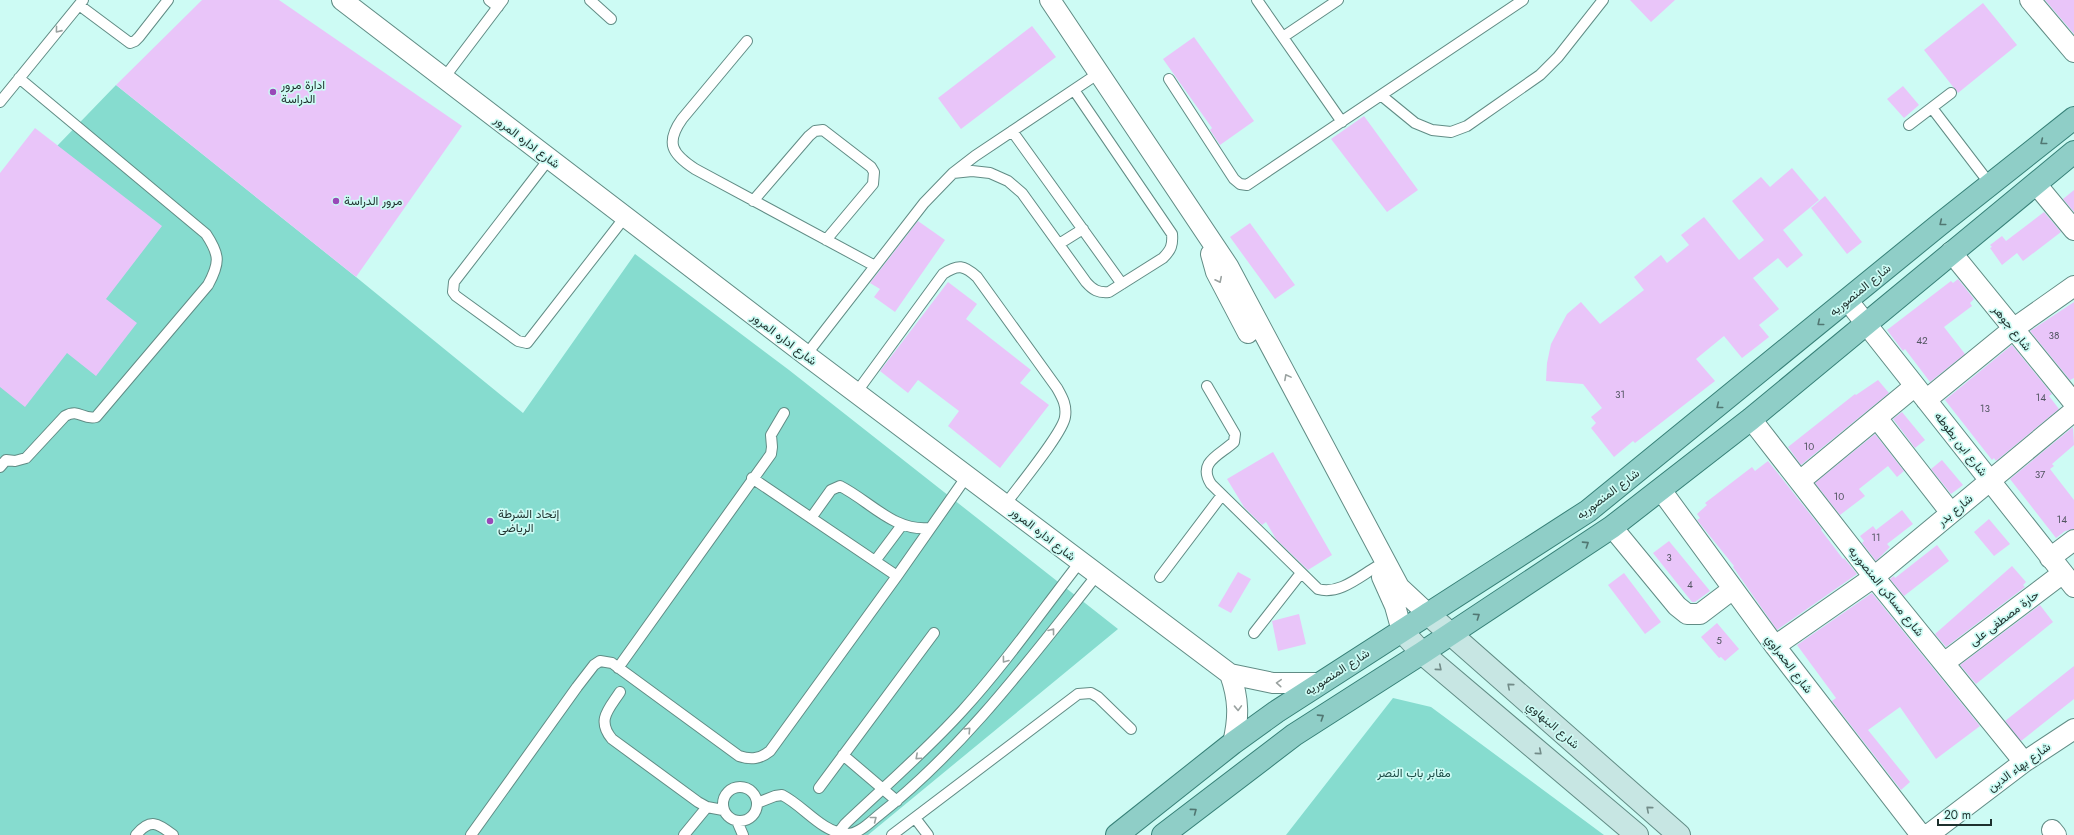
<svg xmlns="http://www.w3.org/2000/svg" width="2074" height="835" viewBox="0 0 2074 835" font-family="Jost,Vazirmatn,sans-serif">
<rect width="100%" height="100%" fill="#cdfbf4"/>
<path fill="#86dccf" d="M116 85 356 277 523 413 635 254 789 370 1118 629 868 835H0V205Z
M1393 698 1431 707 1604 835H1286Z"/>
<path fill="#e9c5f9" d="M202 0H279L462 126 356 277 116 85Z
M1630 0H1675L1651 22Z
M2045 0H2074V34Z
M1983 3 2017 45 1958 93 1924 50Z
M1032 26 1056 57 961 129 938 98Z
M1194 37 1254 121 1220 145 1210 130 1212 128 1163 59Z
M1903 86 1919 105 1904 118 1887 99Z
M1364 116 1418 190 1387 212 1331 139Z
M35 128 162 226 106 299 137 323 96 376 67 353 25 407 0 387V173Z
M1792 168 1819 200 1783 230 1803 255 1787 268 1778 258 1753 278 1779 309 1759 325 1769 337 1742 358 1724 336 1696 359 1715 381 1635 443 1633 441 1614 457 1591 428 1596 423 1591 417 1602 408 1583 384 1546 381 1547 363 1551 344 1567 314 1581 302 1600 324 1644 290 1634 277 1661 255 1667 263 1689 245 1681 235 1704 217 1739 260 1764 240 1732 201 1761 177 1770 187Z
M2074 190V212L2063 199Z
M1825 196 1862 242 1847 254 1811 208Z
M2044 212 2061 232 2023 261 2017 253 2002 265 1990 248 1992 247 1990 245 2002 236 2006 241Z
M918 221 945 240 895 312 874 297 880 289 870 283Z
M1250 223 1295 285 1275 299 1230 237Z
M1958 279 1974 299 1970 303 1972 306 1944 327 1965 354 1930 382 1905 349 1903 351 1887 330 1951 281 1953 283Z
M948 282 977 304 966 319 1031 370 1020 383 1049 405 1000 468 948 426 959 411 918 380 908 393 880 371Z
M2074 302V378L2070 380 2030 331Z
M2012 345 2052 394 2049 396 2059 409 1996 461 1994 458 1992 460 1945 400Z
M1878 380 1889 393 1801 465 1788 447 1855 394 1856 395Z
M1902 412 1925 440 1915 448 1893 419Z
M2073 427 2074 445 2052 464 2054 466 2050 469 2074 500V529L2065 531 2056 538 2010 479Z
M1875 434 1904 471 1897 477 1888 466 1859 489 1865 496 1840 515 1815 483Z
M1273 452 1332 555 1308 570 1276 539 1266 522 1262 525 1244 507 1227 479Z
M1942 460 1963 485 1951 494 1931 469Z
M1768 461 1822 529 1821 530 1843 559 1844 558 1857 574 1777 630 1733 567 1734 566 1697 520 1700 518 1697 514 1707 505 1705 503 1752 467 1755 471Z
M1902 510 1913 524 1887 544 1890 547 1876 561 1862 543 1864 541 1860 536 1873 526 1876 530Z
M1989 519 2010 544 1994 556 1974 532Z
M1669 541 1710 591 1695 602H1692L1653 553Z
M1937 545 1949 561 1904 596 1890 579 1894 576 1895 578Z
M2012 566 2026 582 2023 585 2025 587 1946 647 1935 634Z
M1238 572 1251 579 1231 613 1218 606Z
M1624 573 1661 622 1645 634 1608 585Z
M1872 593 1980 726 1936 759 1900 707 1868 730 1910 782 1901 790 1832 701 1836 698 1797 645Z
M2040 605 2053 622 1976 684 1960 665Z
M1299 614 1306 644 1278 651 1272 621Z
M1717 623 1739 649 1725 661 1721 657 1719 658 1701 637Z
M2074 666V699L2021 741 2005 721Z"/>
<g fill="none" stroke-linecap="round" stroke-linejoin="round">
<defs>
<path id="lane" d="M489 0 498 7
M590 0 611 19
M1257 0 1342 122
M79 5 130 43 135 41 139 37 168 0
M1283 37 1338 0
M747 41 682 119C665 143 672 154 695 169L875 266
M444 78 503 0
M1169 79 1234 179 1240 184 1247 185 1523 0
M1382 96 1415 123 1432 130 1451 132 1467 126 1540 75 1558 57 1603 0
M0 102 83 0
M1932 108 1990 184
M1909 125 1951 93
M1012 131 1122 284
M549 159 454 282 453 292 456 296 518 341 527 343 625 217
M953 173 972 171 990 173 1008 181 1022 193 1086 282C1093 290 1098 293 1109 292L1163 258C1171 250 1173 245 1172 234L1074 90
M753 201 809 136 815 131 823 130 871 167 874 172 873 184 826 240
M1059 244 1083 229
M806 355 924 203 953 173 975 156 1099 73
M1207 386 1235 434 1234 442C1220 455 1197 462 1211 484L1318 589C1339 595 1359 577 1376 567
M856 393 943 274C958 264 964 265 977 277L1057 388C1062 397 1067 405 1065 417 1063 433 1017 488 1005 505
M0 467 6 460 15 461 26 458 65 416C79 408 82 420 96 417L208 285C220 263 220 255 206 234L19 78
M752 478 897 576
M811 518 831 490 840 486C870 501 894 532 930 528
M875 561 902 525
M1160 577 1222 495
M1254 633 1301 573
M618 668 771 454 772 447 771 435 784 413
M620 692C609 709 596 720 612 739L698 802 707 807 723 810
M843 755 897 801
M723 804a17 17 0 1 1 34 0a17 17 0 1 1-34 0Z
M819 788 934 633
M757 803 775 796 782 795C804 806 820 831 846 834 858 835 870 822 879 815 964 748 1030 659 1097 575
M915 818 928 835
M737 821 743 835
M839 832 845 824C885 786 926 751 963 710 1005 664 1041 612 1080 562
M136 835C150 818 158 823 173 835
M471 835 577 687 594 665 600 661 612 663 739 756C751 760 760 759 770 751L897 576 967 476
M684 835 707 807
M892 835 1078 694 1091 693 1098 697 1131 729"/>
<path id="street" d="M342 0 806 355 1230 674 1273 683H1318
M1050 0 1228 266 1399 587 1428 614
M2030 0 2074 52
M2036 184 2074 230
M1951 252 2074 403
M1211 254 1216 272 1248 333
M1848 301 2074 587
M1926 400 2013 329 2074 286
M1877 418 1951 513
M1751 419 1874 577 2024 762
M1800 481 1915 386
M1661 490 1775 646 1921 835
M1612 527 1677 606 1687 614H1700L1733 589
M2050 558 2074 540
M1382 577 1395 606 1402 631
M1775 646 1874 577 2074 411
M1944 663 2063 573
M1230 674C1239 699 1239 718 1233 743
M2052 830 2056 835
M1928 835 2024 762 2074 729"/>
<path id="secondary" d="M1428 614 1679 835
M1402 631 1422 653 1637 835"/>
<path id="primary" d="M1117 835 1233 743 1276 712 1588 511 1939 225 2074 118
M1163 835 1294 735 1422 653 1612 527 1751 419 2074 152"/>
</defs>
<use href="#lane" stroke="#618c85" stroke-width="12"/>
<use href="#street" stroke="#618c85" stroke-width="22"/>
<use href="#secondary" stroke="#618c85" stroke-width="24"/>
<use href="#primary" stroke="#378178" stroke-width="24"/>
<use href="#lane" stroke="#fff" stroke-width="10"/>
<use href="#street" stroke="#fff" stroke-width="20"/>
<use href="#secondary" stroke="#c7e6e3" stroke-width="22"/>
<use href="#primary" stroke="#8fcec7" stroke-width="22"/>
</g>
<defs><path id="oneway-chevron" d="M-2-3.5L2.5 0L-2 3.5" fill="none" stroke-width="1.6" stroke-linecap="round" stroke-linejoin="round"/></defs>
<g stroke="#9aa2a0">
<use href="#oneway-chevron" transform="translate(58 30) rotate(129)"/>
<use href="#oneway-chevron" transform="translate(1219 280) rotate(64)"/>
<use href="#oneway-chevron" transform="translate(1287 377) rotate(-118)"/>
<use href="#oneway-chevron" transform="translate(1052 631) rotate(-52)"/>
<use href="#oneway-chevron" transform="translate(1005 660) rotate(127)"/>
<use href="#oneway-chevron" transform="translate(1279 683) rotate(-176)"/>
<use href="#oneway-chevron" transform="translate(1238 708) rotate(88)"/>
<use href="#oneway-chevron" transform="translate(968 730) rotate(-46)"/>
<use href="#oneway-chevron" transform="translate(918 757) rotate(138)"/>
<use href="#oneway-chevron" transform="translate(874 819) rotate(-38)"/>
</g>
<g stroke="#517772">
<use href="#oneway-chevron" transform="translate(2043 142) rotate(142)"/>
<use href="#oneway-chevron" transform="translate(1942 223) rotate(141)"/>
<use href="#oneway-chevron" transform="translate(1820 323) rotate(141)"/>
<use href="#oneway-chevron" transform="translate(1719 406) rotate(141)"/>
<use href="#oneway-chevron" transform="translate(1586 544) rotate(-33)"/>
<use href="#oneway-chevron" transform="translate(1477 616) rotate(-34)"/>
<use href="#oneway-chevron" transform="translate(1321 717) rotate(-33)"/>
<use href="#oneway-chevron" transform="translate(1194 811) rotate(-37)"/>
</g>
<g stroke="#728b88">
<use href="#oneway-chevron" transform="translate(1439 668) rotate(40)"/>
<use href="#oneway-chevron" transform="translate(1510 686) rotate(-139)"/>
<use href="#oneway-chevron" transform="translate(1539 752) rotate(40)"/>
<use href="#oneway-chevron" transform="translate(1649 809) rotate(-139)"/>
</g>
<g fill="#9948b8" stroke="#cdfbf4" stroke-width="1.5">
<circle cx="273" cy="92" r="4"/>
<circle cx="336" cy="201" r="4"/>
<circle cx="490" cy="521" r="4"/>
</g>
<g text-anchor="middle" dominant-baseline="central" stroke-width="3.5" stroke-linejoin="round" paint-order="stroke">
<g font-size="10" fill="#515560">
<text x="2054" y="335">38</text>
<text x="1922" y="340">42</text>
<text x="1620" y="394">31</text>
<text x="2041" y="397">14</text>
<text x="1985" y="408">13</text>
<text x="1809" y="446">10</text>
<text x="2040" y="474">37</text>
<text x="1839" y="496">10</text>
<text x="2062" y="519">14</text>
<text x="1876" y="537">11</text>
<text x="1669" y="557">3</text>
<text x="1690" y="584">4</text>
<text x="1719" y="640">5</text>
</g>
<g font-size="12" fill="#1e302d" stroke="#cdfbf4" text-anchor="start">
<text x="281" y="85">ادارة مرور<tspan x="281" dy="14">الدراسة</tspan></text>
<text x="344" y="201">مرور الدراسة</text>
<text x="498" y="514">إتحاد الشرطة<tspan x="498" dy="14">الرياضى</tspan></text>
</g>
<g font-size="12" fill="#1e302d" stroke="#cdfbf4">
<text transform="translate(527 142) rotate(37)">شارع اداره المرور</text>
<text transform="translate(1860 290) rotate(-39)">شارع المنصوريه</text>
<text transform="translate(2012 328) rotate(51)">شارع جوهر</text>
<text transform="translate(784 339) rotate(37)">شارع اداره المرور</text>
<text transform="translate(1961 444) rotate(52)">شارع ابن بطوطه</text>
<text transform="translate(1608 494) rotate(-37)">شارع المنصوريه</text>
<text transform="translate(1955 510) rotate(-40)">شارع بدر</text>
<text transform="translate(1043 534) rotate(38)">شارع اداره المرور</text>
<text transform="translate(1886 591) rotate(51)">شارع مساكن المنصوريه</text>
<text transform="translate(2004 618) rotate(-37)">حارة مصطفى على</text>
<text transform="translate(1789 664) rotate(53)">شارع الحمراوي</text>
<text transform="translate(1337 672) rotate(-33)">شارع المنصوريه</text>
<text transform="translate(1553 725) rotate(41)">شارع البنهاوي</text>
<text transform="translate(2019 767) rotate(-36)">شارع بهاء الدين</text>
</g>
<g font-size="12" fill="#1b4b45" stroke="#cdfbf4">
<text x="1414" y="773">مقابر باب النصر</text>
</g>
</g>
<path d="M1938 819v6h53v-6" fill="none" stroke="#1e302d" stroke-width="2"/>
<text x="1944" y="819" font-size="12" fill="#1e302d" stroke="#cdfbf4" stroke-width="3" paint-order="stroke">20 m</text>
</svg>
